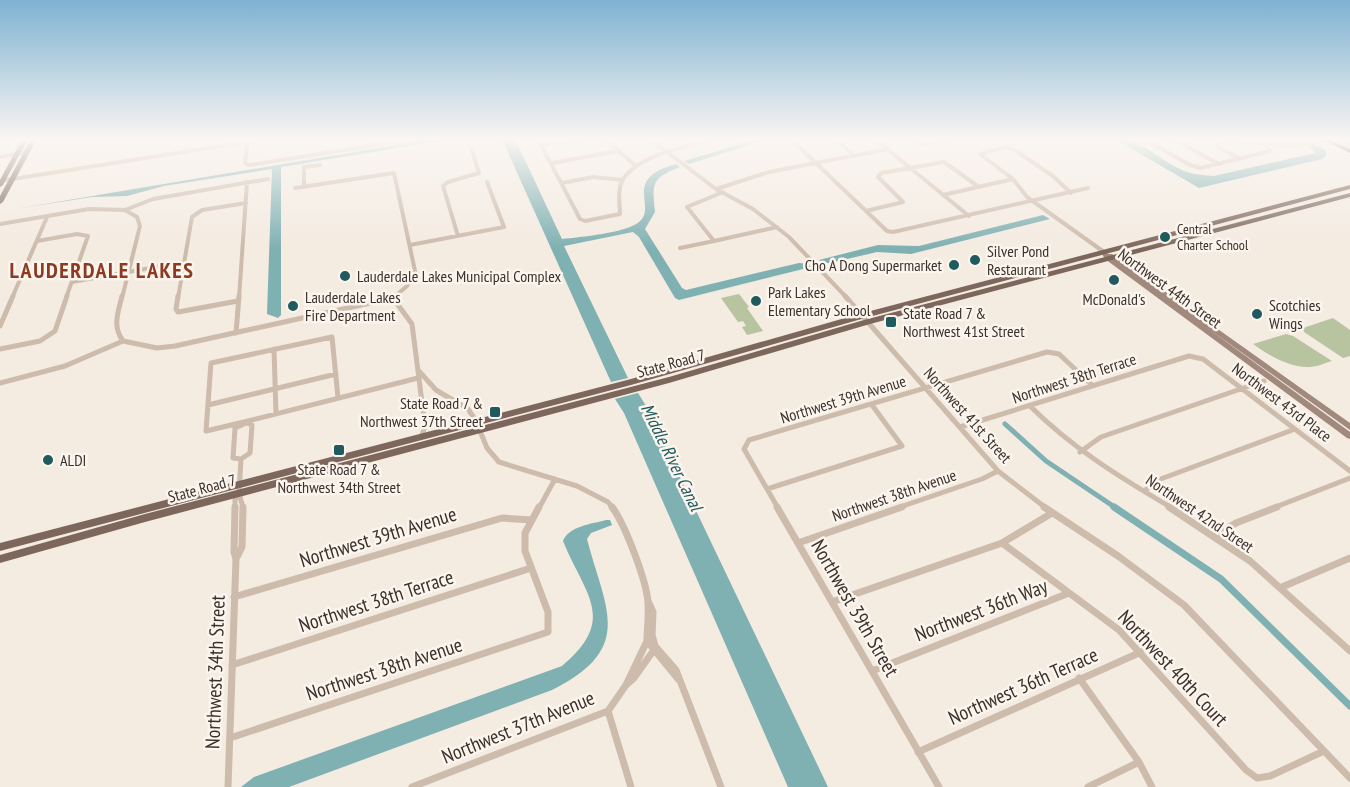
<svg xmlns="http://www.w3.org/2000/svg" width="1350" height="787" viewBox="0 0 1350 787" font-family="'PT Sans Narrow',sans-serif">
<rect width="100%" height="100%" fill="#f4ebe1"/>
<path fill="#b8c4a0" d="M739 294 749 307 747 308 763 331 747 335 742 327 746 326 743 321 738 322 721 298Z
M1333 318 1350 330V356L1343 358 1304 332 1303 328Z
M1286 334 1293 336 1332 361C1325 363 1317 367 1309 367 1290 368 1268 355 1253 344Z"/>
<path fill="#7fb0b2" d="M432 139H453L281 167V315L278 318 267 314 272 169 164 186 127 196 92 197 15 209Z
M502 139H515L562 239C580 237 626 233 639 222 658 206 621 179 676 164L680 167C651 178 652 184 655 212L645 229 682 288 686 290 799 263 809 264 811 267 679 300 675 298 639 237 633 232 564 246 628 378 611 382Z
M757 139H769L689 164 684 161Z
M1115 139C1142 138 1162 163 1187 172 1196 175 1205 175 1214 176L1315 153 1309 146 1317 145 1324 149 1327 155 1322 159 1199 188Z
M1043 215 1050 219 911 254 877 252 830 263H822L819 260 878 245 919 246Z
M638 393 646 406 828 787H788L624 413 615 399Z
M606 520H610L612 525 591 533 587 539C605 609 636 648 552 690L289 787H241L254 777 562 666C618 619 585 595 563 541 569 526 592 524 606 520Z"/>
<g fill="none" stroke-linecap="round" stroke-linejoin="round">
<path stroke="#7fb0b2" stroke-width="4" d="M1301 139 1319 149"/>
<path stroke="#7fb0b2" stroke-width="5" d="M1005 424 1046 461 1116 508"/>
<path stroke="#7fb0b2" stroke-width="7" d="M1114 507 1221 579 1350 706"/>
<path stroke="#cdbbac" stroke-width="4" d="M248 139 245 163 249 165 415 139
M538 139 580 219 585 221 620 214C620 204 617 191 622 181 636 155 688 146 715 139
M605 139 636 166
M650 139 716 189 753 209 789 237 847 298
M835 139 855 156
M875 139 969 216
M912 139 924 144 950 139
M1144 139 1190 165 1201 168 1270 151 1264 143
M1173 139 1219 164
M1216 139 1291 146 1336 139
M1218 139V147L1240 159
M1280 139 1291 146
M796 144 887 231 893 232 1088 188
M542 145 583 139
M0 157 27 152
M552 163 618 151
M0 181 240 143
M562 183 593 177 623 180
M304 187V167L320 165
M295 188 394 173 415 271 407 286 393 298
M716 189 769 172 888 149
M1071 193 1053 176 1013 149 1006 147 980 154 1013 179 1027 197 1104 252
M943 195 1013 179
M866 211 903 202 878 177 881 173 944 162 979 187
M0 224 89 209 125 210 153 199 268 179
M458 236 443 186 448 182 479 173 471 147
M37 241 77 234 88 236 66 298
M714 241 777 227
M410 245 504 227 487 182
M680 248 714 241 687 207 723 192
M72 282 184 262
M12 298 47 217
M122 298 140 226 137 217 125 210
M178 298 192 217 202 210 246 203
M239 298 247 182"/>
<path stroke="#cdbbac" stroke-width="5" d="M122 296C118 313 112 326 123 341
M178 296 176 309 178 312 238 301
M395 296 393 298 412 324 425 426 422 435
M845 296 998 471 1046 508
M0 326 13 296
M236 333 239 296
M0 349 40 341 55 331 67 296
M274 349 276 414
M418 370 436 390 468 409 476 421 487 448 499 462 577 486 608 502 613 508
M0 383 65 366 123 341 157 348 175 346 393 298
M208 405 336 374
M1030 406C1072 448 1121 478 1172 508
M244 422 418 378
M244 424 235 428 233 458 241 459 250 453 252 425 244 422 206 431 211 363 332 337 338 398
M960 427 1189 356 1203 359 1350 471
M1080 452 1101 437 1264 381
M241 459 239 493 243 508
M767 489 902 446 872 405
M1144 491 1158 480 1295 429
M235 508V500L239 493
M539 508 555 479
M778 508 744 449 749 440 1047 352 1059 354 1092 385
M897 508 982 479 998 471
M1273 508 1350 478"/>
<path stroke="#cdbbac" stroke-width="7" d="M612 507C625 524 647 582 648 603 649 616 647 629 647 641L679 680
M777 507 939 787
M1044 507 1118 556 1184 605 1350 778
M1169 507 1250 561 1350 651
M1215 536 1236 523 1277 507
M798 543 902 507
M1002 543 1119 630 1246 770 1257 778 1270 776 1324 751
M236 559 242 547 243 507
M1282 587 1350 558
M234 597 502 518 532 520
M648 601 653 612 652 635 655 646 676 670 721 787
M832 602 1002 543 1052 513
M232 665 531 568
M872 671 1069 593
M1079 678 1139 762 1152 787
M626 685 634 678 656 647
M608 711 631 787
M230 738 548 632V612L525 551V533L539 507
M918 752 1141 652
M228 787 236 559 234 552 235 507
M412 787 608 711 626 685 647 641 652 637
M1088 787 1139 762"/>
<path fill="#a18a7d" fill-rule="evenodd" d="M1104 250 1106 251 1108 254H1112L1350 423V430L1206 327 1350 432V439L1347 438 1105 259 1101 252Z"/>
<path fill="#7d675c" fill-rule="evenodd" d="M22 139H28L3 185 0 187V180Z
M31 139H37L3 202 0 204V196Z
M1350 185V189L865 318 631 385 0 551V543L631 379 859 314Z
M1350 193V197L870 324 669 383 145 522 0 563V555L145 514 669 377 864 320Z"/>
<path fill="#5c4a42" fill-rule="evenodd" d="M1321 139H1328L1350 149V153Z"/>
</g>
<linearGradient id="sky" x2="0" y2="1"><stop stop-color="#7eb2d2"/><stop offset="0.56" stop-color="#faf6f2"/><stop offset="1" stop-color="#faf6f2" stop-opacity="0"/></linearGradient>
<rect width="1350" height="249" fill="url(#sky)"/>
<g fill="#1f5a5e" stroke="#fbf5ee" stroke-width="2">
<circle cx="1165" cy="237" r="6"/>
<circle cx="975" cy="260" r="6"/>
<circle cx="954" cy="265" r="6"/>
<circle cx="345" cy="276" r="6"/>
<circle cx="1114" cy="280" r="6"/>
<circle cx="756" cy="301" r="6"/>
<circle cx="293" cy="306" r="6"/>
<circle cx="1257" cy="314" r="6"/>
<rect x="885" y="316" width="12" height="12" rx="3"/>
<rect x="489" y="406" width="12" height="12" rx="3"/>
<rect x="333" y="444" width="12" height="12" rx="3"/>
<circle cx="48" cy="460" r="6"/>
</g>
<g text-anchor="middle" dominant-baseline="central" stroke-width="5" stroke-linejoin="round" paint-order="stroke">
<g font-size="14" fill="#3b302b" stroke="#fbf5ee" text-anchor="start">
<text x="1177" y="229">Central<tspan x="1177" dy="16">Charter School</tspan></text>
</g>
<g font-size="16" fill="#3b302b" stroke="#fbf5ee" text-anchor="start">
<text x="987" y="251">Silver Pond<tspan x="987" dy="18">Restaurant</tspan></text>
<text x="942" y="265" text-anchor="end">Cho A Dong Supermarket</text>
<text x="357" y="276">Lauderdale Lakes Municipal Complex</text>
<text x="768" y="292">Park Lakes<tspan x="768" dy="18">Elementary School</tspan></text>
<text x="305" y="297">Lauderdale Lakes<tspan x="305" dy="18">Fire Department</tspan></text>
<text x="1114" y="299" text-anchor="middle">McDonald's</text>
<text x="1269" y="305">Scotchies<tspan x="1269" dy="18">Wings</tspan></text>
<text x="903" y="313">State Road 7 &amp;<tspan x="903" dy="18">Northwest 41st Street</tspan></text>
<text x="483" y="403" text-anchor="end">State Road 7 &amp;<tspan x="483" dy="18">Northwest 37th Street</tspan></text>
<text x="60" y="460">ALDI</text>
<text x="339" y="469" text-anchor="middle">State Road 7 &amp;<tspan x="339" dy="18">Northwest 34th Street</tspan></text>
</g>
<g font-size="16" fill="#3b302b" stroke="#fbf5ee">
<text transform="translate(1170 288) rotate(36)">Northwest 44th Street</text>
<text transform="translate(671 363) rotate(-15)">State Road 7</text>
<text transform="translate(1074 378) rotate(-18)">Northwest 38th Terrace</text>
<text transform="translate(843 399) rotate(-17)">Northwest 39th Avenue</text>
<text transform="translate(1282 402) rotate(37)">Northwest 43rd Place</text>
<text transform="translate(968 415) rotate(48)">Northwest 41st Street</text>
<text transform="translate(202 488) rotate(-15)">State Road 7</text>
<text transform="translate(894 495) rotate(-19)">Northwest 38th Avenue</text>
<text transform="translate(1200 513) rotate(34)">Northwest 42nd Street</text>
</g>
<g font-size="18" font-style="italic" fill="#1f5a5e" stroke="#fbf5ee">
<text transform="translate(672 457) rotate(64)">Middle River Canal</text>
</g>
<g font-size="20" fill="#3b302b" stroke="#fbf5ee">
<text transform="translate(378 537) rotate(-17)">Northwest 39th Avenue</text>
<text transform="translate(376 601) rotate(-18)">Northwest 38th Terrace</text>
<text transform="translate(855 608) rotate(60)">Northwest 39th Street</text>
<text transform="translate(981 610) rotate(-21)">Northwest 36th Way</text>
<text transform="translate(1173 668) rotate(47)">Northwest 40th Court</text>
<text transform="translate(384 669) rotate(-18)">Northwest 38th Avenue</text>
<text transform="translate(215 672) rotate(-88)">Northwest 34th Street</text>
<text transform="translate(1023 686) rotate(-24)">Northwest 36th Terrace</text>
<text transform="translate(518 727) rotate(-22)">Northwest 37th Avenue</text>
</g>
<g font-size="22" font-weight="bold" letter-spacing="1.5" fill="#8c3b22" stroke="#fbf5ee">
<text x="102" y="270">LAUDERDALE LAKES</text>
</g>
</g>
</svg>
